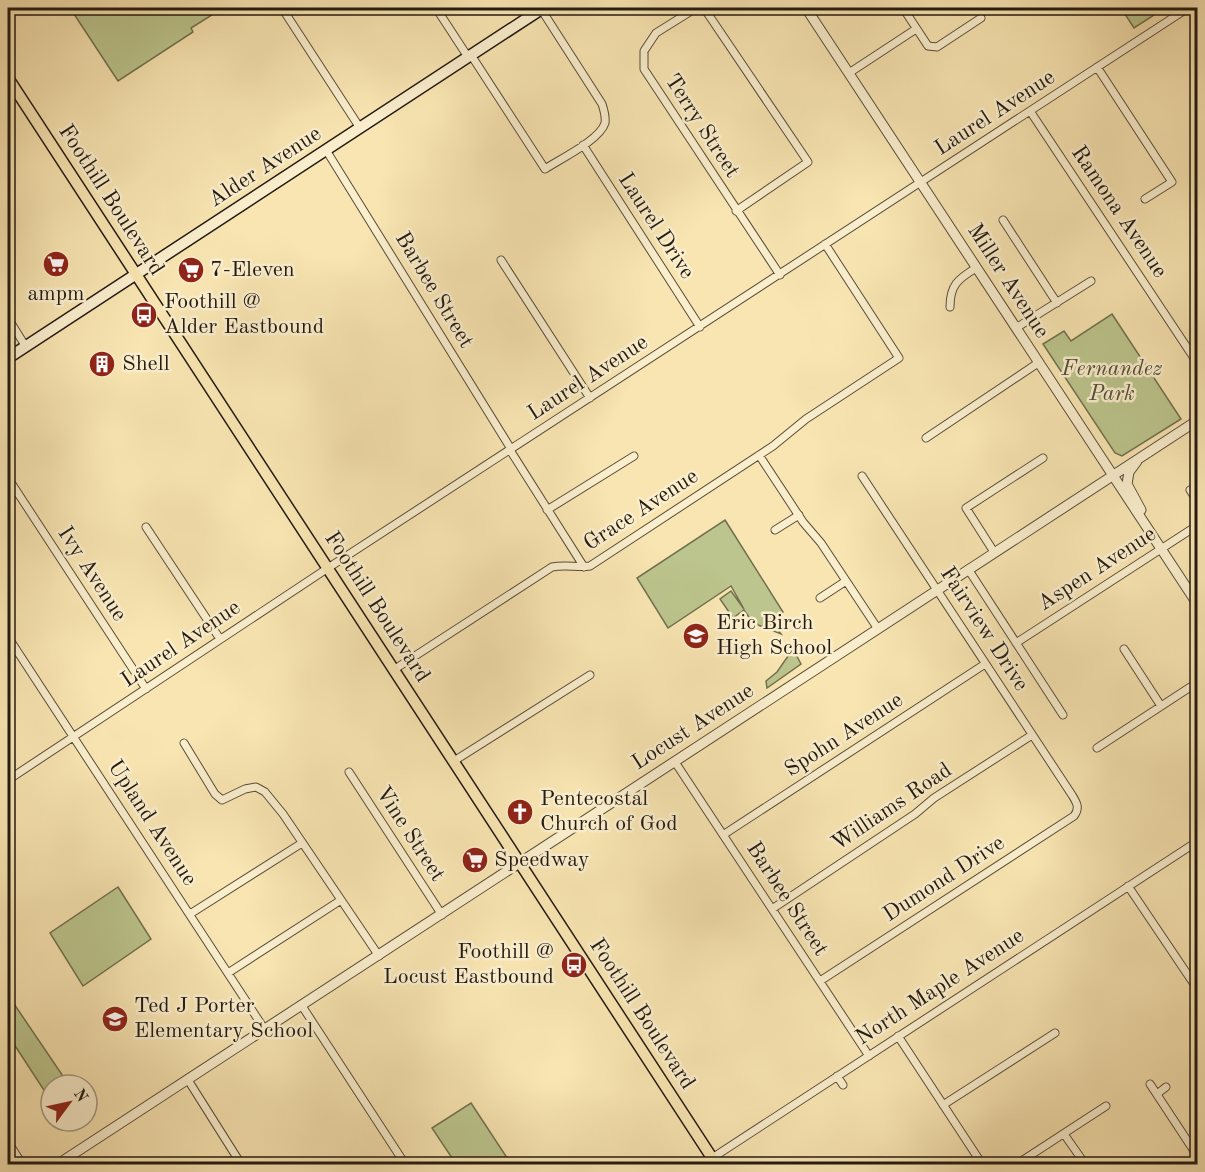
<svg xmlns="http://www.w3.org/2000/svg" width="1205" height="1172" viewBox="0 0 1205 1172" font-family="'Old Standard TT',serif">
<rect width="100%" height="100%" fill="#f8e5b2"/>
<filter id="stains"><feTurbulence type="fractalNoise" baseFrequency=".00333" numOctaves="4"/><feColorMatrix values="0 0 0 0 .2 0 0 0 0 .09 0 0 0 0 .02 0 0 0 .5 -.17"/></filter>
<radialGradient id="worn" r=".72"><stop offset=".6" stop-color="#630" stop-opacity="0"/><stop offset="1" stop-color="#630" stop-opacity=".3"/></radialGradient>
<path fill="#bcc58d" stroke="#70704f" stroke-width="1.5" d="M70 8H223L191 28 193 32 118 81Z
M1121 8H1165L1134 28Z
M1112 314 1181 419 1122 456 1115 453 1043 344 1064 331 1071 341Z
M725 520 783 612 771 620 781 634 753 623 744 610 733 618 720 599 731 591 744 609 731 586 668 628 637 578Z
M793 649 801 664 767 688 766 681 777 672Z
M118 887 151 939 83 986 50 933Z
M8 995 69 1085H51V1101L8 1035Z
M471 1103 511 1164H456L432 1128Z"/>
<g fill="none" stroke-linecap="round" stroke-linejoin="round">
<defs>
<path id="minor" d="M282 8 360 128
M436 8 468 57
M696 8 656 33 644 51V69L780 275
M704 8 808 162 736 211
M903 8 928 46 937 47 981 18
M471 55 545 169C560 159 600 140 605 123 606 116 604 110 602 104L541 9
M1097 67 1172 182 1145 199
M849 73 916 29
M1030 111 1198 364
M583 145 700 327
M326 150 511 449
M1003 220 1057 303
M501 260 590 398
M950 307C950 285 958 279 976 268
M8 318 26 347
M1016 328 1091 281
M926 438 1038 363
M510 450 584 567
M759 455 803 522 821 543 878 629
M8 478 146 689
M1198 486 1190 490 1198 503
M547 510 634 456
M146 527 220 639
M775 530 799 515
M994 552 966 508 1043 458
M968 569 1063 715
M820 598 846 581
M8 637 265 1030
M1016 643 1198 525
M1124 649 1161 706
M395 669 552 567C566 564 578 568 590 566L773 446 806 419 899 358 825 244
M184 743 215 794 222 800 245 789 256 787 265 792 283 814 379 956
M1097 748 1198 682
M454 761 590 675
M675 762 869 1056
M349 772 442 915
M8 780 328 568 1188 8
M723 835 985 664
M1128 886 1198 990
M772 909 915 814 934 798 1032 735
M190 914 302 843
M228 973 341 900
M820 981 1074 816C1080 808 1077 803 1072 795L862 476
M302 1006 405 1164
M898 1036 982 1164
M837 1076 843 1085
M188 1080 241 1164
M1150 1084 1198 1157
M1157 1094 1166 1087
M943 1105 1055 1033
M1064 1134 1085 1164
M8 1142 22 1164
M703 1164 1198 841
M1017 1164 1106 1106"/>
<path id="tertiary" d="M806 8 1198 605
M1137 461 1129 472 1127 484 1141 510
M58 1164 1198 420"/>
<path id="secondary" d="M8 358 543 8"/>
<path id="primary" d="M8 78 716 1164"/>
</defs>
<use href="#minor" stroke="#584d39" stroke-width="9"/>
<use href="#tertiary" stroke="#584d39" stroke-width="11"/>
<use href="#secondary" stroke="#231a11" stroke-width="13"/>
<use href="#primary" stroke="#231a11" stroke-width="13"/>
<use href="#minor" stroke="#faeecd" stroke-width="7"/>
<use href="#tertiary" stroke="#faeecd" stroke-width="9"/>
<use href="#secondary" stroke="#faeecd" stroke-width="10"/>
<use href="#primary" stroke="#f8e5b2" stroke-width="10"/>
</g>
<defs>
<symbol id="supermarket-disc" viewBox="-11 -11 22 22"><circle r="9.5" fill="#8f2418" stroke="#faeecd"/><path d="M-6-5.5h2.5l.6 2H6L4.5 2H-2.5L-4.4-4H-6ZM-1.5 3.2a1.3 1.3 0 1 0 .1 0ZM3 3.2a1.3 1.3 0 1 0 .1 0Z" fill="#fff"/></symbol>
<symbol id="bus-disc" viewBox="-11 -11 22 22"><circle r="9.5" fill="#8f2418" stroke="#faeecd"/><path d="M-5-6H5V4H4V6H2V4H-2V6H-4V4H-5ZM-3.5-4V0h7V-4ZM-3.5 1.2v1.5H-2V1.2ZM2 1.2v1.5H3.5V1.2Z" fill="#fff"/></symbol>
<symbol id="building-disc" viewBox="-11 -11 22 22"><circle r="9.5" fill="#8f2418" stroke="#faeecd"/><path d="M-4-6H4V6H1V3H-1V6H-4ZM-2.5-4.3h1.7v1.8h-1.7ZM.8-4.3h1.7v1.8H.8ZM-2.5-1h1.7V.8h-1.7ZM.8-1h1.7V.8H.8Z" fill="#fff"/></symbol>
<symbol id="school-disc" viewBox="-11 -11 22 22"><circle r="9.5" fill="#8f2418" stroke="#faeecd"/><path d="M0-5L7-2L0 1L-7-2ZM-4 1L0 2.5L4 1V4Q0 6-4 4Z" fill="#fff"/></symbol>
<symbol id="church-disc" viewBox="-11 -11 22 22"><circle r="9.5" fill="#8f2418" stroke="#faeecd"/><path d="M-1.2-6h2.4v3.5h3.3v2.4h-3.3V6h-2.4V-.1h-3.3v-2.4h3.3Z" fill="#fff"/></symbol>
</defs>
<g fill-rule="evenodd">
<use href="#supermarket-disc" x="41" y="249" width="30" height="30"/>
<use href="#supermarket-disc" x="176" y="255" width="30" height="30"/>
<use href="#bus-disc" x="129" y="300" width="30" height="30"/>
<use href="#building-disc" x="87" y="349" width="30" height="30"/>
<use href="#school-disc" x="681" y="621" width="30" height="30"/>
<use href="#church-disc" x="505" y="797" width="30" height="30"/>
<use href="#supermarket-disc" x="460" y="845" width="30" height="30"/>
<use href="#bus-disc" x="559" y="950" width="30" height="30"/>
<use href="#school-disc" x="100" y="1004" width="30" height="30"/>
</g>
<g text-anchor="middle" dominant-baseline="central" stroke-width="5" stroke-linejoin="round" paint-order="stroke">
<g font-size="22" fill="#231a11" stroke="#faeecd">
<text transform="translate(995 113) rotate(-33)">Laurel Avenue</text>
<text transform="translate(702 126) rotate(57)">Terry Street</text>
<text transform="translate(265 167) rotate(-33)">Alder Avenue</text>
<text transform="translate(111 200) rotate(57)">Foothill Boulevard</text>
<text transform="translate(1119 212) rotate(56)">Ramona Avenue</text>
<text transform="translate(656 226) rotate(57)">Laurel Drive</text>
<text transform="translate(1008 281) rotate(57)">Miller Avenue</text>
<text transform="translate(434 290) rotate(59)">Barbee Street</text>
<text transform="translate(588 378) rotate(-33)">Laurel Avenue</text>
<text transform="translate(641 510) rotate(-33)">Grace Avenue</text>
<text transform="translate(1097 569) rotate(-33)">Aspen Avenue</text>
<text transform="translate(92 574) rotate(57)">Ivy Avenue</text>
<text transform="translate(377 607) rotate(57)">Foothill Boulevard</text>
<text transform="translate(984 629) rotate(57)">Fairview Drive</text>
<text transform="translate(181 644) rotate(-34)">Laurel Avenue</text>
<text transform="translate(693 727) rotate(-33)">Locust Avenue</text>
<text transform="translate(844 735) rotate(-33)">Spohn Avenue</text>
<text transform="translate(892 807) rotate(-34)">Williams Road</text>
<text transform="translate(152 823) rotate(57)">Upland Avenue</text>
<text transform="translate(410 834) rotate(57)">Vine Street</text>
<text transform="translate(944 879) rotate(-33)">Dumond Drive</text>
<text transform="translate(787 899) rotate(57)">Barbee Street</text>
<text transform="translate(940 987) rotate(-33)">North Maple Avenue</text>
<text transform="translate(642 1014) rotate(57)">Foothill Boulevard</text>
</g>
<g font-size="22" fill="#231a11" stroke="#faeecd" text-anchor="start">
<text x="210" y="270">7-Eleven</text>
<text x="56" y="294" text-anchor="middle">ampm</text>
<text x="164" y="302">Foothill @<tspan x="164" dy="25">Alder Eastbound</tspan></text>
<text x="122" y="364">Shell</text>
<text x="716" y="623">Eric Birch<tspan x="716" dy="25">High School</tspan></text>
<text x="540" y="799">Pentecostal<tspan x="540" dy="25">Church of God</tspan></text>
<text x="494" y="860">Speedway</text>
<text x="554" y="952" text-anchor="end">Foothill @<tspan x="554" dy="25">Locust Eastbound</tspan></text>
<text x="134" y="1006">Ted J Porter<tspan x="134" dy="25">Elementary School</tspan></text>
</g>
<g font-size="22" font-style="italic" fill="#514d36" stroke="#faeecd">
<text x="1112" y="369">Fernandez<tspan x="1112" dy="25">Park</tspan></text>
</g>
</g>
<rect width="1205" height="1172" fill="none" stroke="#f8e5b2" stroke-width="30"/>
<rect x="9" y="9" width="1187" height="1154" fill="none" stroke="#231a11" stroke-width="3"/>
<rect x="15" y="15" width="1175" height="1142" fill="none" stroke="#231a11" stroke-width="1.5"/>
<g transform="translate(69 1103) rotate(57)"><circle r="28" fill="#faeecd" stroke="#a49982" stroke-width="1.5"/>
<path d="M0-4.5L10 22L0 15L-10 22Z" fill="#8f2418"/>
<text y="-9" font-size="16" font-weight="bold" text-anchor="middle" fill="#231a11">N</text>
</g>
<rect width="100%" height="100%" filter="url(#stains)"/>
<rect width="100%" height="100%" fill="url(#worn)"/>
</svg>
